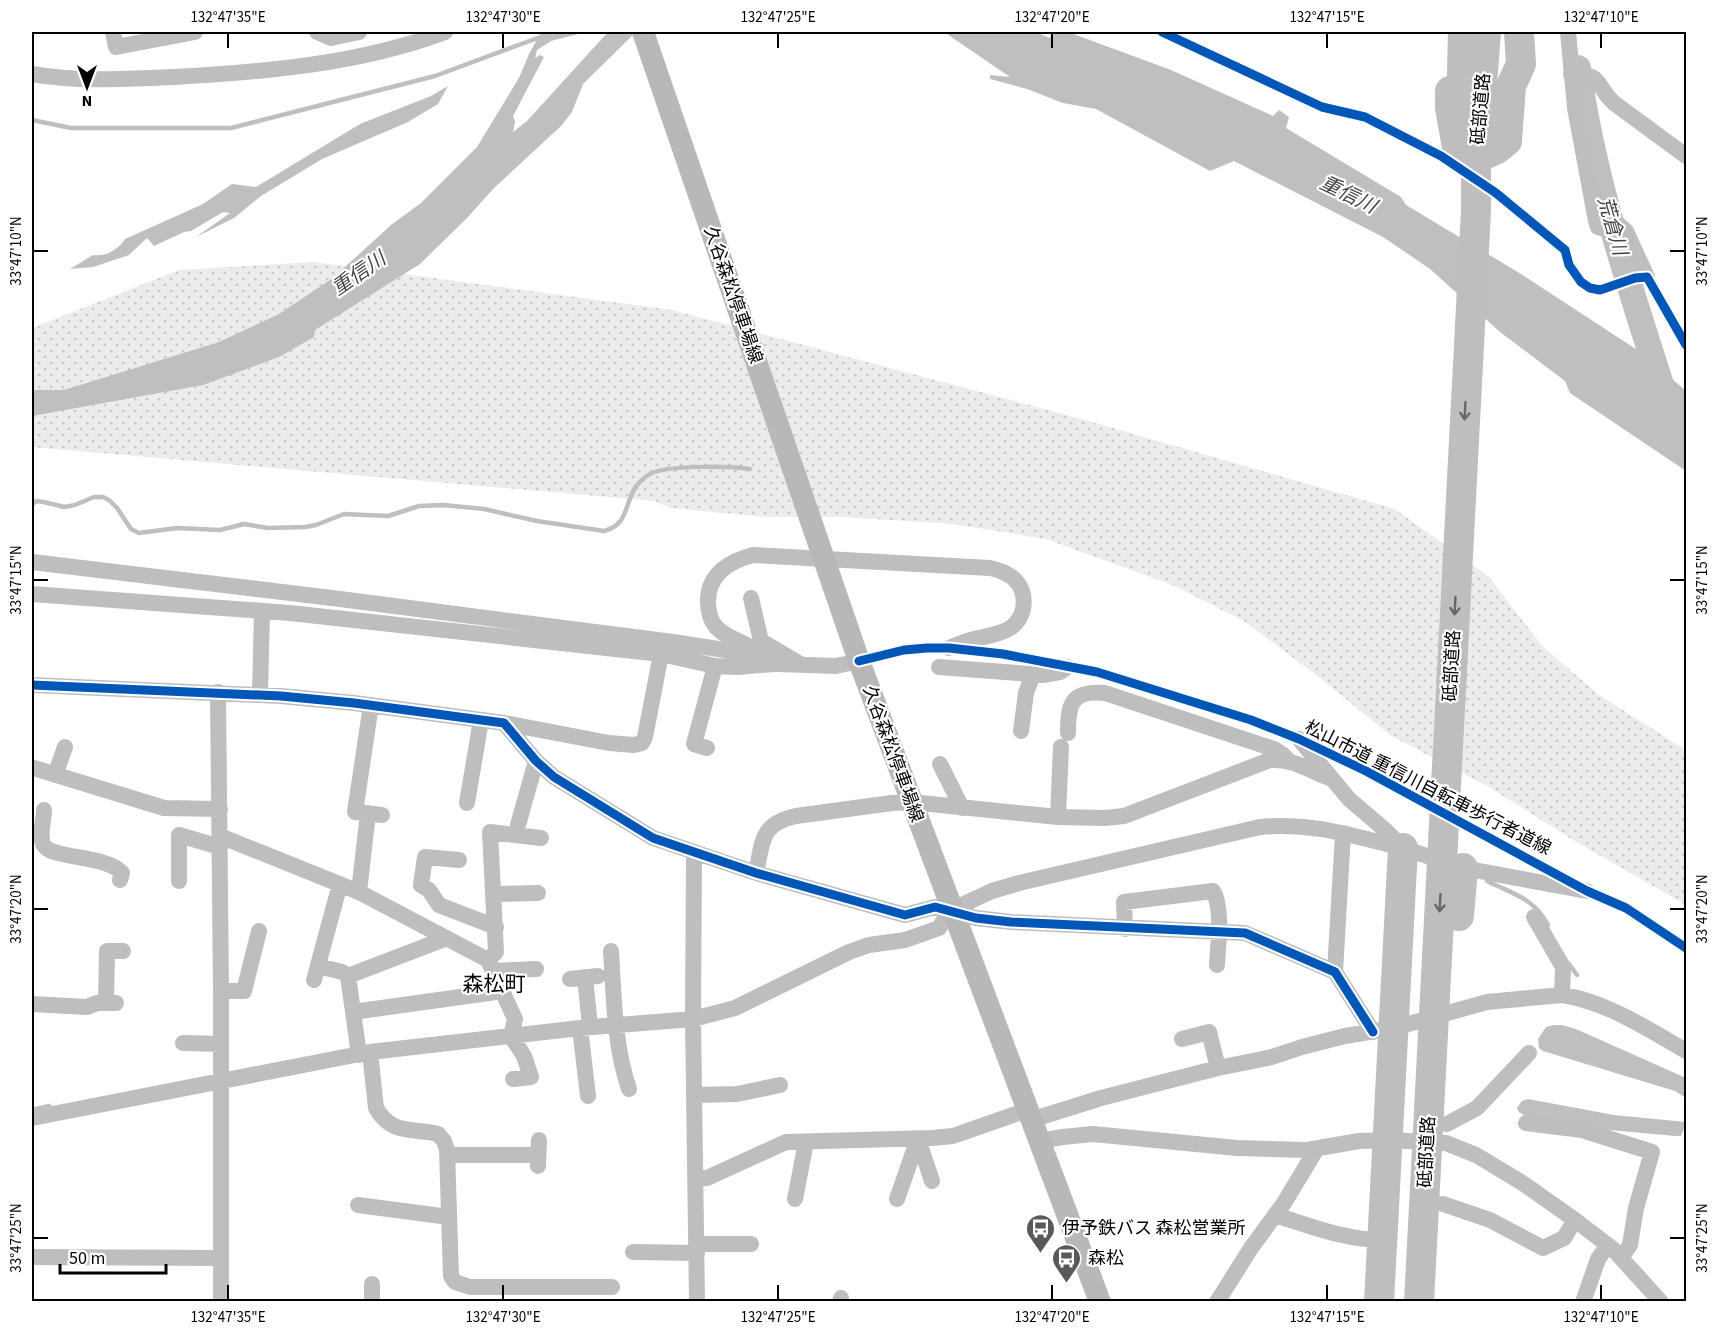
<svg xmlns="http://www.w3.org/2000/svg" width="1718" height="1333" viewBox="0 0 1718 1333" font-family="'Source Sans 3','Noto Sans JP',sans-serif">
<defs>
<pattern id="grass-dots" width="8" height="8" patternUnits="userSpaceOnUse" patternTransform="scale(1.5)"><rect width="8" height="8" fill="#ececec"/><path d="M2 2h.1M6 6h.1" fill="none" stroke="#c9c9c9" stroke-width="1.8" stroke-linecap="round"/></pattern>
</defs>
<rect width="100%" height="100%" fill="#fff"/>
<path fill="url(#grass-dots)" d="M314 262 672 310 1074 417 1395 509 1489 577 1542 646 1599 695 1686 750V905L1573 840 1489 787 1390 735 1319 677 1244 621 1173 585 1046 539 953 524 844 517H768L670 508 655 501 32 447V328L179 270Z"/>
<path fill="#bfbfbf" d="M541 32H586L551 41 537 50 535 58 540 55 544 57 513 116 515 122 513 132 527 121 608 32H636L583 84 572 112 561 126 495 187 466 219 420 264 315 330 314 337 279 357 203 385 32 416V390H64L219 342 279 314 333 278 391 225 421 203 477 147 519 78 529 54Z
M944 32H1036L1050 38 1052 32H1068L1171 70 1273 116 1279 110 1289 117 1286 128 1401 197 1406 205 1521 274 1645 355 1686 391V471L1570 393 1565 381 1500 332 1430 269 1383 237 1234 161 1210 171 1096 109 1063 103 1027 89 990 79V75L1010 77Z
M448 86 438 104 408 122 322 159 261 196 234 218 196 237 230 213 223 212 191 231 184 232 154 246 147 238 129 255 93 267 70 269 93 255C105 257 118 250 125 239L203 204 232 184 256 187 360 124 431 96Z
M1554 1025H1562L1576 1029 1686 1078V1098L1675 1091 1543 1051 1539 1048 1538 1039 1546 1027Z
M1528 1099 1614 1115 1686 1122V1124L1681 1136H1675L1599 1129 1525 1116 1519 1112 1517 1108 1522 1101Z"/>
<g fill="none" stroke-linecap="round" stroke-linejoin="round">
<path stroke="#bfbfbf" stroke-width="4.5" d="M32 120 71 128H231L435 76 543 36
M32 504 37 501 44 502 64 507 75 505 94 497H103L109 500 117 508 131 529 139 533 177 528 220 530 244 524 268 528 305 527 316 525 344 514 388 516 419 506 443 505 484 509 537 521 604 531C628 525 624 506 635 488 638 483 647 475 652 473 671 465 729 466 750 469
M1487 881C1513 894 1534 898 1548 925
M1569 964 1577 975
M32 1110 49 1106"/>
<path stroke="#bfbfbf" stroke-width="26" d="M1578 68C1593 180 1630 287 1664 394"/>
<path stroke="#bebebe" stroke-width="16" d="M113 32 116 47 195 32
M317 32 331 38 359 32
M1568 32 1575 108 1596 221 1598 227 1604 229 1619 225 1626 231 1647 277
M32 74C78 82 126 79 174 77 264 72 360 64 445 32
M1571 74C1605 74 1594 85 1614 103L1686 156
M32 562 340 599 673 642 764 656 778 664 836 666 859 661
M32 594 290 613 661 654 715 666 738 667 774 664
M751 598 761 641 800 664
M760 653C747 642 728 640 716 627 710 620 708 610 708 601 708 574 730 561 753 555L990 568C1004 571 1017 577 1022 591 1024 597 1024 604 1023 609 1017 635 991 634 971 640 963 642 956 645 949 648
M939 667 1043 675 1060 672 1068 667
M32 685 281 696 354 703 504 723 536 761 554 777 653 838 756 873 905 915 935 907 976 918 1011 922 1245 933 1335 972 1373 1032
M218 692 221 991V1302
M260 694 262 611
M371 705 355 812 382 815
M504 723 609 743 634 745 642 743 645 737 661 654
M1021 731 1026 693 1033 674
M1068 733C1068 704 1071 690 1105 693L1274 749 1282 754 1288 760
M1299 739 1349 799 1384 829 1403 848 1463 868 1587 891
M707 748 694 744 715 666
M940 764 962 808
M34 768 164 808 220 809
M55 775 65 747
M467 803 481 720
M44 810C44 820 39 835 43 844 50 860 106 854 122 873L120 880
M1058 817 1061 747
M518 825 536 761
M220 836 359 892 488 960 515 1019 511 1036 524 1056 531 1077 513 1079
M694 853 693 1019 697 1302
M459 860 425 857 421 885 429 890 439 905 496 927
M756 873C763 841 760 824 796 816L892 803 911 802 1058 817 1105 818 1124 816 1270 760C1297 759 1308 771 1332 779
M179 881V835L220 847
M359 892 368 813
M494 894 538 893
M1534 917 1563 967 1562 995
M1125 929 1124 902 1213 891C1223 907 1218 946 1217 965
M611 951C614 998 614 1045 629 1089
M488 960 496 952 490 832 541 838
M318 966 342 972 348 976
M494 971 536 969
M1335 972 1343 833
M585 977 590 1027
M570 979 598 976
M314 980 340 884
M221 991H244L259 931
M106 1003 107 951H123
M32 1004 87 1007 97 1003H116
M353 1012 503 991
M580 1028 588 1096
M1182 1039 1209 1032 1218 1068
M183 1043 221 1044
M370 1052 376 1108C391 1135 413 1128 438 1134L444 1141 447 1150 451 1276 455 1282 470 1287H612
M359 1055 348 976 447 938
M694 1095 737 1094 780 1085
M32 1118 370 1052 580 1028 693 1019 735 1008 849 952 869 945 905 940 939 928 951 910 992 891 1019 883 1260 827C1313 822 1352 836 1403 848
M1031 1120 1101 1098 1218 1068 1272 1057 1302 1047 1345 1036 1394 1028 1487 1002 1562 995C1605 1001 1650 1030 1686 1051
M1526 1123 1582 1130 1652 1152 1636 1208 1630 1245 1621 1258
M1447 1124 1477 1108 1529 1053
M1039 1141 1063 1137 1093 1134 1237 1148 1307 1150 1359 1141 1389 1140 1446 1143 1476 1155 1524 1184 1575 1220 1613 1249 1661 1302
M447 1155H538
M538 1166 539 1140
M696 1179 707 1178 786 1142 932 1138 953 1136 1027 1110
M795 1199 806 1142
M897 1199 918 1139 932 1181
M1443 1204 1490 1220 1543 1248 1564 1238 1575 1220
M358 1205 449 1217
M1275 1215C1311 1226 1345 1240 1383 1240
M697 1244H751
M633 1252 697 1253
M32 1257 221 1258
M372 1302V1284
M840 1302 841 1298
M1217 1302 1251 1248 1284 1203 1316 1150
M1583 1302 1598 1259 1608 1245"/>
<path stroke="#b8b8b8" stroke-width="22" d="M643 32 859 661 1100 1302"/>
<path stroke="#bebebe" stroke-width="30" d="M1450 91V108L1458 153
M1461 112 1463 32
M1486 154 1497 149 1507 141 1511 86 1521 64 1519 32
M1459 916 1463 868
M1379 1302 1403 848
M1419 1302 1476 211V164L1486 32"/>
<defs>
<path id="cycleway" d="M1162 32 1322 107 1365 117 1441 156 1496 193 1565 250 1569 265 1581 282 1590 288 1600 290 1635 278 1647 277 1686 345
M859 661 904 650 927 648H949L1003 654 1097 672 1251 720 1299 739 1366 771 1587 891 1626 908 1686 948
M32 685 281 696 354 703 504 723 536 761 554 777 653 838 756 873 905 915 935 907 976 918 1011 922 1245 933 1335 972 1373 1032"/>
</defs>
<use href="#cycleway" stroke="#fff" stroke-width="13"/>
<use href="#cycleway" stroke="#0057b8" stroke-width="9"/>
</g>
<defs><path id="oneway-shaft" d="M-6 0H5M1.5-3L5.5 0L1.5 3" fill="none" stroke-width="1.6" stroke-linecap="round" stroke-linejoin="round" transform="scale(1.5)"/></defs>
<g stroke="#686868">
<use href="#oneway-shaft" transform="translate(1465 411) rotate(93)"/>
<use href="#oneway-shaft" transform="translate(1455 606) rotate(93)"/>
<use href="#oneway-shaft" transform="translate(1440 903) rotate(93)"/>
</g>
<path fill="none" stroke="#000" stroke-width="2" d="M228 33V48M503 33V48M778 33V48M1052 33V48M1327 33V48M1601 33V48M33 251H48M1670 251H1685M33 580H48M1670 580H1685M33 909H48M1670 909H1685M33 1238H48M1670 1238H1685M228 1285V1300M503 1285V1300M778 1285V1300M1052 1285V1300M1327 1285V1300M1601 1285V1300"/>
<defs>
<symbol id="bus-pin" viewBox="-11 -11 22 30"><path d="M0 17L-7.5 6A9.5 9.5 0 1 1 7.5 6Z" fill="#595959" stroke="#fff"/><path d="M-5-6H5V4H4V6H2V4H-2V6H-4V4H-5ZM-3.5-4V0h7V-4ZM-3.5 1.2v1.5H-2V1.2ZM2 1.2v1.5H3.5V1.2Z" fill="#fff"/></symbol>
</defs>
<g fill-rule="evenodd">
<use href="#bus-pin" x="1024" y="1212" width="33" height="45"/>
<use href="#bus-pin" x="1050" y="1242" width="33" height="45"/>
</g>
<g text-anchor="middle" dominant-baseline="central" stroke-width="4.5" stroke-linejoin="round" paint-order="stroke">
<g font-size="18" fill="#000" stroke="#fff">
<text transform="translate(1481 109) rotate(-85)">砥部道路</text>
<text transform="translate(733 295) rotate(71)">久谷森松停車場線</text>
<text transform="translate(1452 666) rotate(-87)">砥部道路</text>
<text transform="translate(893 754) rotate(70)">久谷森松停車場線</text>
<text transform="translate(1428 788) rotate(27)">松山市道 重信川自転車歩行者道線</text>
<text transform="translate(1427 1152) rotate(-87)">砥部道路</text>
</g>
<g font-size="18" fill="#000" stroke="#fff" text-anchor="start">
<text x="1062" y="1228">伊予鉄バス 森松営業所</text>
<text x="1088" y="1258">森松</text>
</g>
<g font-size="20" font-style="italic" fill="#444" stroke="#fff">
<text transform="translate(1348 195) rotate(26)">重信川</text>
<text transform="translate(1612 226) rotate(74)">荒倉川</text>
<text transform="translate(359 274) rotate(-35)">重信川</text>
</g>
<g font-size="21" fill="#000" stroke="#fff">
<text x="494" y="984">森松町</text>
</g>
</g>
<rect width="1718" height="1333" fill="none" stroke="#ffffff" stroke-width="66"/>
<g transform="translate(87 87) rotate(180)" stroke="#ffffff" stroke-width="4.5" paint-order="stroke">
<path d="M0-4.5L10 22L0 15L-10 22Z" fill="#000000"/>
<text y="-9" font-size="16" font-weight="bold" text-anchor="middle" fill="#000000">N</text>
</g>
<path d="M60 1264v9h106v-9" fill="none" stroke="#000000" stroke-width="3"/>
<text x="69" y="1264" font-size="18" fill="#000000" stroke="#ffffff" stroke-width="4.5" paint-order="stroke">50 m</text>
<rect x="33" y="33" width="1652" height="1267" fill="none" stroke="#000" stroke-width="2"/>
<g font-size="15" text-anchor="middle" fill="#000">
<text x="228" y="22">132°47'35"E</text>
<text x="503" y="22">132°47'30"E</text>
<text x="778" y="22">132°47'25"E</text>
<text x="1052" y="22">132°47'20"E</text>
<text x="1327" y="22">132°47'15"E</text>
<text x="1601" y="22">132°47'10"E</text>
<text transform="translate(1702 251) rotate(-90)" y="5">33°47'10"N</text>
<text transform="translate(16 251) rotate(-90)" y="5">33°47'10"N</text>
<text transform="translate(1702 580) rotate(-90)" y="5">33°47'15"N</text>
<text transform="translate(16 580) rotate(-90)" y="5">33°47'15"N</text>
<text transform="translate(1702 909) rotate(-90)" y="5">33°47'20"N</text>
<text transform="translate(16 909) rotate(-90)" y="5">33°47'20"N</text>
<text transform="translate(1702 1238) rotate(-90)" y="5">33°47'25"N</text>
<text transform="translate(16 1238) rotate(-90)" y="5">33°47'25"N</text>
<text x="228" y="1322">132°47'35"E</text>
<text x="503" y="1322">132°47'30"E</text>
<text x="778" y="1322">132°47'25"E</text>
<text x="1052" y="1322">132°47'20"E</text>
<text x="1327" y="1322">132°47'15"E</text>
<text x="1601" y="1322">132°47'10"E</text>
</g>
</svg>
